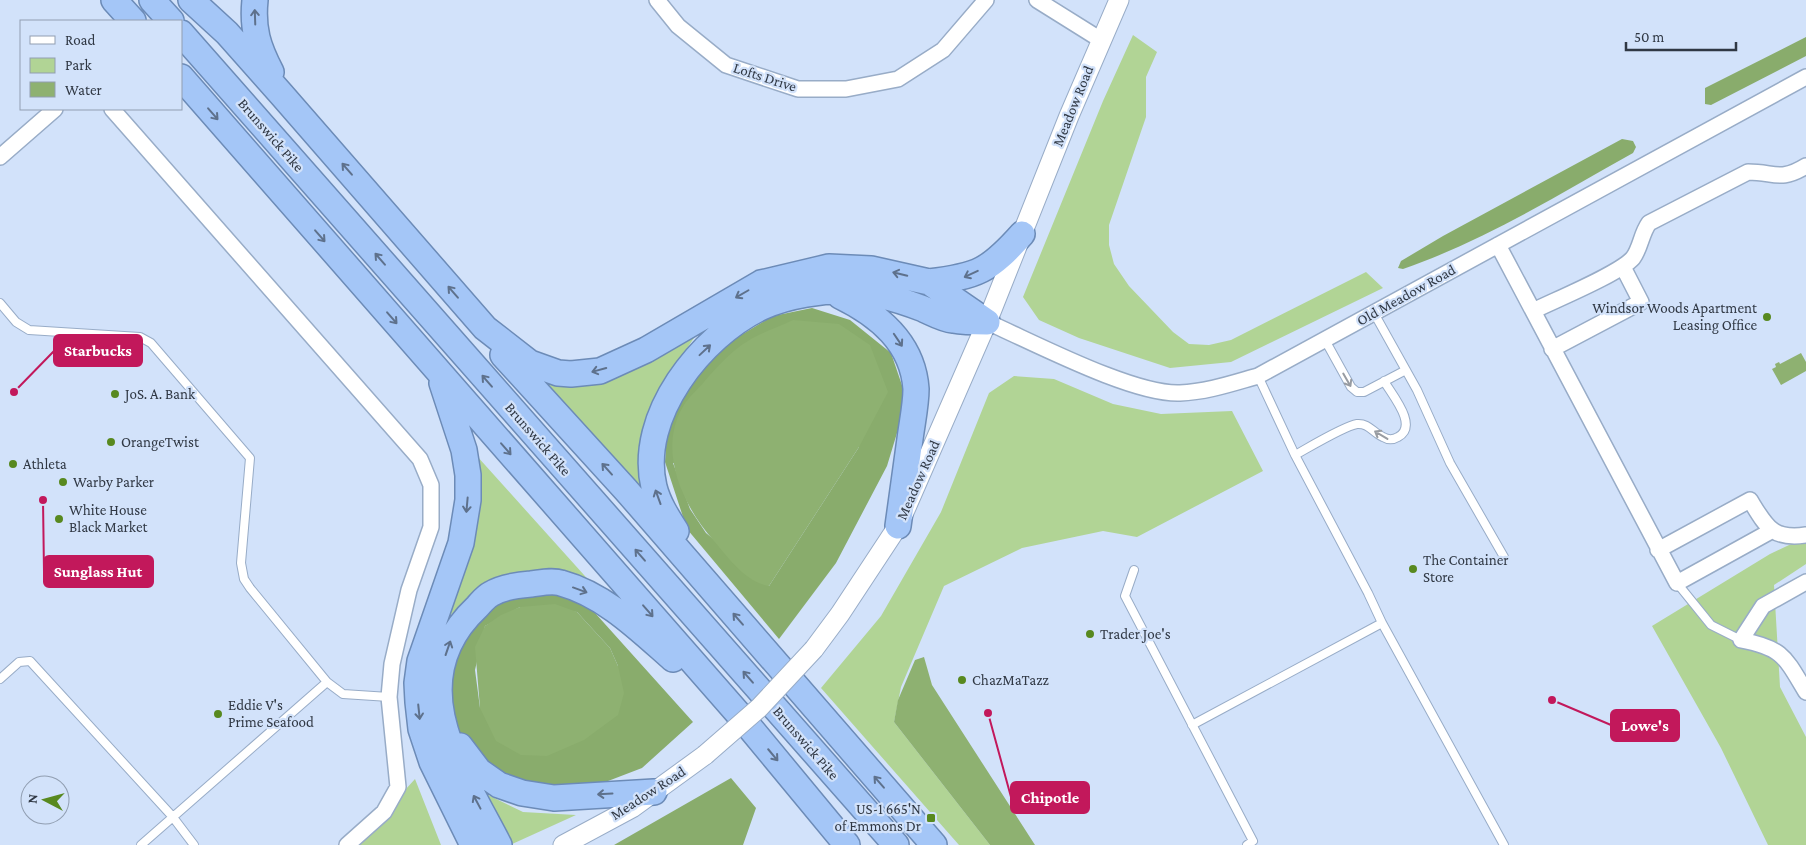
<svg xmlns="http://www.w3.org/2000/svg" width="1806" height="845" viewBox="0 0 1806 845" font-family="'Crimson Pro',serif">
<rect width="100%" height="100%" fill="#d2e2fa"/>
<path fill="#b1d495" d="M1133 35 1157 52 1146 77V117L1109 225V245L1114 264 1129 286 1173 332 1189 344 1209 345 1231 340 1366 272 1383 288 1231 362 1170 368 1079 338 1039 320 1023 297 1103 101Z
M696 335 663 384 644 425 641 487 540 380 580 386 631 366Z
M1014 376 1054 379 1113 404 1161 414 1232 411 1263 471 1137 537 1103 531 1022 548 944 586 901 687 894 722 990 845H959L821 688 881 616 941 512 989 393Z
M476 455 593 585H482L442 623Z
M1806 537V564L1774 585 1780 687 1806 737V845H1768L1721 748 1652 626 1770 554Z
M415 779 441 845H355Z
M480 791 523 812 576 815 510 845Z"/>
<path fill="#89ac6c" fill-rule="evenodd" d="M1806 37V56L1711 105 1705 104V88Z
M1622 139 1633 141 1636 147 1633 153C1558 195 1484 241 1403 269L1398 268 1401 261 1443 236Z
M812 308 850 320 891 353 907 400 887 466 836 563 779 639 687 529 665 462 668 414 721 347 773 316ZM859 447 769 586 706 533 690 509 673 463Z
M539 588 587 604 693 722 642 768 595 786 519 784 481 764 448 719 445 676 461 633 491 602ZM520 607 577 612 610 648 618 666 480 708 475 670 485 626Z
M731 778 756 808 743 845H614Z"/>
<path fill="#8eb171" d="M793 320 839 324 870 345 888 392 859 447 769 586C745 582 729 558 714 541 683 506 656 450 684 405 689 397 697 390 704 382 716 368 732 350 748 341 762 332 779 327 793 320Z
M1801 353 1806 362V371L1781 385 1772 369 1776 367 1775 364 1779 362 1780 364Z
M555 604 577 612 610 648 618 666 624 693 618 715 584 740 547 756 521 755 496 741 480 708 475 647 485 626 501 615 520 607Z
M924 657 932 685 1035 845H990L894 722 898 700 915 660Z"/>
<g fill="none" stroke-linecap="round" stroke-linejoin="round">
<defs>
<path id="service" d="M0 303 16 322 29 330 140 337 151 343 250 458 241 563 244 579 250 588 327 682 343 694 389 697
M1374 313 1417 390 1450 463 1504 557
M1325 340 1351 387 1357 392H1364L1406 370
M1258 376 1295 455 1368 593 1382 623 1504 845
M1295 455C1308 448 1344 426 1357 424 1369 423 1373 433 1383 437 1388 440 1393 440 1398 437 1419 426 1392 395 1384 381
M1134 570 1125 596 1253 841 1247 845
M1677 583 1711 625 1741 640
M0 679 19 662 30 661 172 816 194 845
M1192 725 1382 623
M141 845 327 682"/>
<path id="minor" d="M657 0 678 26 726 65 798 89H846L898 79 943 50 986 0
M1037 0 1101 40
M112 109 420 459 431 485V527L409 590 392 664 389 697 398 787 384 812 347 845
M0 157 55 109
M1498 245 1677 583 1771 531
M1533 311C1555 300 1619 274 1633 258 1641 247 1641 234 1649 223L1748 172C1775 172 1780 182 1806 166
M987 322C1033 342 1133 395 1180 393 1207 392 1233 383 1258 376L1806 77
M1552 349 1641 302 1623 267
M1658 550 1750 500C1766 526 1772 540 1806 535
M1806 582 1763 606 1741 640C1783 648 1785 657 1806 692"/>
<path id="tertiary" d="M814 649 840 614 898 526 987 322 1069 116 1119 0
M563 845 632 808 705 755"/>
<path id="trunk" d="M114 0 133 21
M152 0 171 21
M191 0 227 33 282 95 485 328 530 363 558 373 571 374 600 371 646 350 761 283 829 267 871 269 929 282 987 322
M255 0C252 29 258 47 271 72
M181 33 896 845
M181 77 742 718 847 845
M929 282C978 276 989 271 1022 234
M840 296C879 315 913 343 916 389 916 405 912 423 910 439 906 468 902 497 898 526
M503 355 626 490 934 845
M442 383 464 450 468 475V500L461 543 420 661 417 683 418 702 421 729 432 762 473 845
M676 531C667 517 658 503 654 487 637 416 701 336 762 307 788 295 823 290 851 291 874 292 900 300 921 308 931 312 942 319 953 320 964 322 976 322 987 322
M460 746 479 771 499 785 522 793 554 798 654 792
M499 845C478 804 452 763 442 717 433 674 445 637 477 607 481 603 485 597 491 594 502 587 518 585 531 584 540 583 552 580 561 583 605 595 640 630 673 659"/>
</defs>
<use href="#service" stroke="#98acc7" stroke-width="10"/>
<use href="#minor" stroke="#98acc7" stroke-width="18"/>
<use href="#tertiary" stroke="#98acc7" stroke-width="21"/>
<use href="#trunk" stroke="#6c8bb7" stroke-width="28"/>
<use href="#service" stroke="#fff" stroke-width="8"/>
<use href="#minor" stroke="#fff" stroke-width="15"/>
<use href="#tertiary" stroke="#fff" stroke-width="19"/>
<use href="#trunk" stroke="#a4c6f7" stroke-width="25"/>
<defs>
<path id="tertiary-bridge" d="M705 755 759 708 814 649"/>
</defs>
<use href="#tertiary-bridge" stroke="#98acc7" stroke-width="21" stroke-linecap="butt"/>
<use href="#tertiary-bridge" stroke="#fff" stroke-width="19"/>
</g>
<defs><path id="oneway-shaft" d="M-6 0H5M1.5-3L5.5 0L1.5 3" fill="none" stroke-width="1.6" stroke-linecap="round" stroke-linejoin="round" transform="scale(1.25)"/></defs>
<g stroke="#5e718c">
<use href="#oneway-shaft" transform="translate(255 17) rotate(-92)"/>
<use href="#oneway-shaft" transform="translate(213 114) rotate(49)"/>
<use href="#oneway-shaft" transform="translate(347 169) rotate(-131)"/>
<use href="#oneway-shaft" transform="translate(320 236) rotate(49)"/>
<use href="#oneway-shaft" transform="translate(380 259) rotate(-131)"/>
<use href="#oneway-shaft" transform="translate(900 274) rotate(-166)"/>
<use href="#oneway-shaft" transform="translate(971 274) rotate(155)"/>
<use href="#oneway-shaft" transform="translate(453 292) rotate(-131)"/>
<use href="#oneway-shaft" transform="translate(742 294) rotate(150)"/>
<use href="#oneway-shaft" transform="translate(392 318) rotate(49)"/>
<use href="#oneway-shaft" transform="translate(898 340) rotate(56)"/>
<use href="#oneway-shaft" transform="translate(705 350) rotate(-43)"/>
<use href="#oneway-shaft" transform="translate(599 370) rotate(165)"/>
<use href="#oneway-shaft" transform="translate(487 381) rotate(-131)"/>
<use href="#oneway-shaft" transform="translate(506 449) rotate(49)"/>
<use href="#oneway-shaft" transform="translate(607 469) rotate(-132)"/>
<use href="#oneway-shaft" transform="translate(658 497) rotate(-110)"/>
<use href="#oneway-shaft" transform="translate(467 505) rotate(95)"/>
<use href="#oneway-shaft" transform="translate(640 555) rotate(-131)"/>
<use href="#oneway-shaft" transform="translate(580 590) rotate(20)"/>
<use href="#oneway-shaft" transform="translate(648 611) rotate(49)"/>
<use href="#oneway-shaft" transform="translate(738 619) rotate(-131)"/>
<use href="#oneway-shaft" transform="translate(448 648) rotate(-71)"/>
<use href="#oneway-shaft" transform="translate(748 677) rotate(-131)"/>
<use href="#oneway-shaft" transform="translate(419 712) rotate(84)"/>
<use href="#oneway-shaft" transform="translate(773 755) rotate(50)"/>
<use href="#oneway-shaft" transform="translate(879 782) rotate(-131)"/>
<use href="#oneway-shaft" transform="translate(605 794) rotate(177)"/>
<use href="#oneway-shaft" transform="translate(477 802) rotate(-118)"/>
</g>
<g stroke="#989ca2">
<use href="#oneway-shaft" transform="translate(1347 380) rotate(60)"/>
<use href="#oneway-shaft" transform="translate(1381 435) rotate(-149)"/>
</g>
<g fill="#58891f" stroke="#d2e2fa" stroke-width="2">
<circle cx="1767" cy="317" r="5"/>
<circle cx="115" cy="394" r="5"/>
<circle cx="111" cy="442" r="5"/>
<circle cx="13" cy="464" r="5"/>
<circle cx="63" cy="482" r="5"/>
<circle cx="59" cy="519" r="5"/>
<circle cx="1413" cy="569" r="5"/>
<circle cx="1090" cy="634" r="5"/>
<circle cx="962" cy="680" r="5"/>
<circle cx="218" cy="714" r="5"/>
<rect x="926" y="813" width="10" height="10" rx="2.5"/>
</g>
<g text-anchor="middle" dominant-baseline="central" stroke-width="4.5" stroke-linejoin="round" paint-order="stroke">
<g font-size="15" fill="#303844" stroke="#d2e2fa">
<text transform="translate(765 77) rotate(18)">Lofts Drive</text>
<text transform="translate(1073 106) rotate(-68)">Meadow Road</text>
<text transform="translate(271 135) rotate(49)">Brunswick Pike</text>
<text transform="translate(1406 295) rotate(-29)">Old Meadow Road</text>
<text transform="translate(538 439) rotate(49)">Brunswick Pike</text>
<text transform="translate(918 480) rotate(-66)">Meadow Road</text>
<text transform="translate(806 743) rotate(49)">Brunswick Pike</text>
<text transform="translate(648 793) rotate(-33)">Meadow Road</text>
</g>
<g font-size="15" fill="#303844" stroke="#d2e2fa" text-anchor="start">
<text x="1757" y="308" text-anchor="end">Windsor Woods Apartment<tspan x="1757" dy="17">Leasing Office</tspan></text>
<text x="125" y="394">JoS. A. Bank</text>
<text x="121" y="442">OrangeTwist</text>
<text x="23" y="464">Athleta</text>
<text x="73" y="482">Warby Parker</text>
<text x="69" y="510">White House<tspan x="69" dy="17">Black Market</tspan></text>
<text x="1423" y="560">The Container<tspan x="1423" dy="17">Store</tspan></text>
<text x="1100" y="634">Trader Joe's</text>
<text x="972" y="680">ChazMaTazz</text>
<text x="228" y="705">Eddie V's<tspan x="228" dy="17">Prime Seafood</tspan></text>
<text x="921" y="809" text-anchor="end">US-1 665'N<tspan x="921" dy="17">of Emmons Dr</tspan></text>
</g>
</g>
<path fill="none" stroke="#c2185b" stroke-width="2" d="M14 392L54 351M43 500L44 572M1552 700L1611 725M988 713L1011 797"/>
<g fill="#c2185b" stroke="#d2e2fa" stroke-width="2">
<circle cx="14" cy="392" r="5"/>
<circle cx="43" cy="500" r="5"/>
<circle cx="1552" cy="700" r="5"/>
<circle cx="988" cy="713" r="5"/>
</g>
<g fill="#c2185b" stroke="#c2185b" stroke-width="2">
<rect x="54" y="335" width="88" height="31" rx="5"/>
<rect x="44" y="556" width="109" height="31" rx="5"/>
<rect x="1611" y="710" width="68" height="31" rx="5"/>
<rect x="1011" y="782" width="78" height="31" rx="5"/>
</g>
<g font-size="16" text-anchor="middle" font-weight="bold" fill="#fff">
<text x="98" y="356">Starbucks</text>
<text x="98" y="577">Sunglass Hut</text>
<text x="1645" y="731">Lowe's</text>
<text x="1050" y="803">Chipotle</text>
</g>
<rect x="20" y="20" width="162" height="90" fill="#d2e2fa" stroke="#919eb1"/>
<rect x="30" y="36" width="25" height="8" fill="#ffffff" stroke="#919eb1"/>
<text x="65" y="45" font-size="15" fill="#303844">Road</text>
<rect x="30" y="58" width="25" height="15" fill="#b1d495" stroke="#919eb1"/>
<text x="65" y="70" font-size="15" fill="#303844">Park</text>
<rect x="30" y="82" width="25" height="15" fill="#8eb171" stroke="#919eb1"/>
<text x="65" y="95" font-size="15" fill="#303844">Water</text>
<g transform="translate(45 800) rotate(276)"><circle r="24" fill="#d2e2fa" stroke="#919eb1"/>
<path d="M0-4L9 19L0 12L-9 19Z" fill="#58891f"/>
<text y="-8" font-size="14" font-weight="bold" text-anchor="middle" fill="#303844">N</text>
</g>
<path d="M1626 42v8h110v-8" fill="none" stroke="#303844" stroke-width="2.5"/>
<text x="1634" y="42" font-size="15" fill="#303844" stroke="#d2e2fa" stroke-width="4" paint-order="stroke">50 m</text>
</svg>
